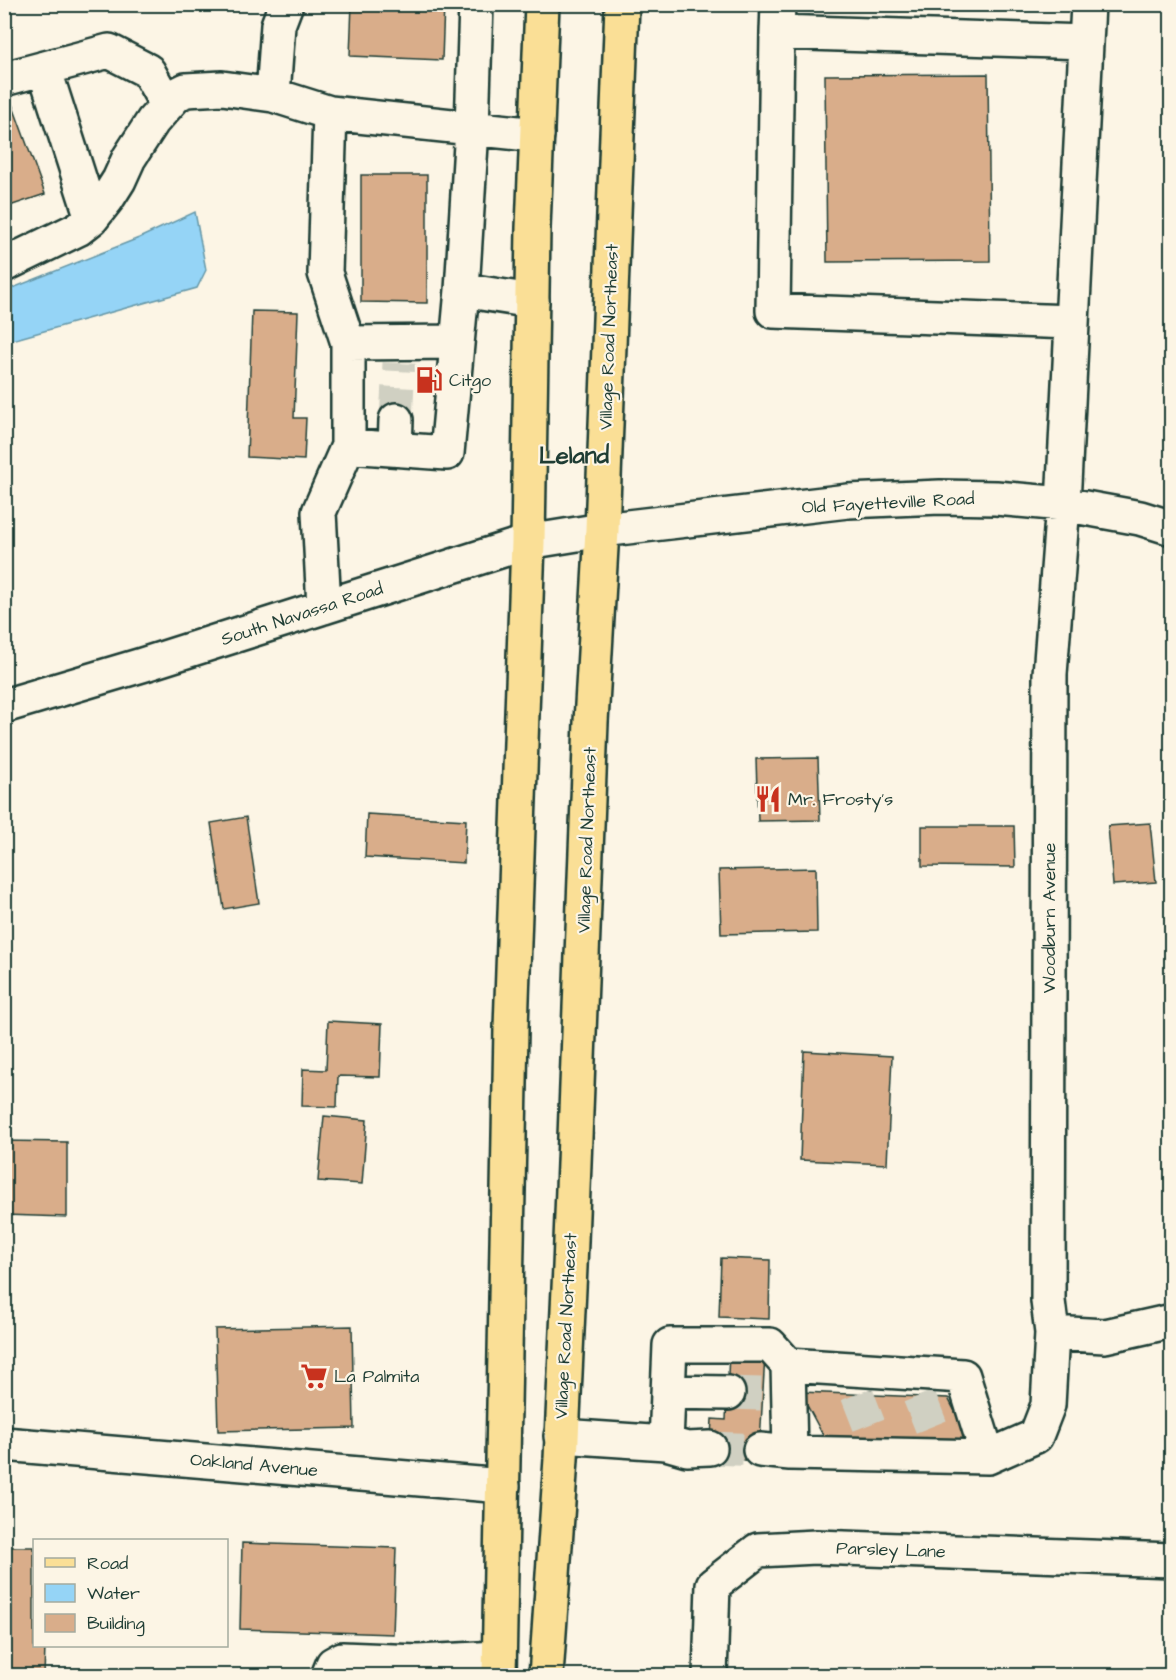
<svg xmlns="http://www.w3.org/2000/svg" width="1176" height="1680" viewBox="0 0 1176 1680" font-family="'Architects Daughter',sans-serif">
<rect width="100%" height="100%" fill="#fcf5e5"/>
<filter id="ink" filterUnits="userSpaceOnUse"><feTurbulence type="fractalNoise" baseFrequency=".0167" numOctaves="2"/><feDisplacementMap in="SourceGraphic" scale="12" xChannelSelector="R" yChannelSelector="G"/><feConvolveMatrix kernelMatrix="1 2 1 2 8 2 1 2 1" color-interpolation-filters="sRGB"/></filter>
<g filter="url(#ink)">
<path fill="#95d4f6" stroke="#6698a8" stroke-width="1.5" d="M195 212 206 270 197 288 5 342V291L139 238Z"/>
<path fill="#d9ad8a" stroke="#1f3d34" stroke-width="1.5" d="M352 4H444L442 60 350 56Z
M988 74 990 261 827 262 825 75Z
M7 90 45 194 4 208V91Z
M361 175H427V303L361 302Z
M252 311 298 312 294 418H306L304 460 247 457Z
M818 758 820 820 758 821 756 759Z
M367 814 466 820 464 863 365 857Z
M246 817 259 903 224 909 211 823Z
M1150 823 1156 882 1113 885 1108 826Z
M922 826H1014L1015 867 922 866Z
M816 868 817 932 721 934 719 870Z
M328 1021 382 1024 380 1077 338 1076 337 1107 302 1106 303 1069 326 1070Z
M804 1051 892 1056 887 1164 800 1160Z
M324 1116 367 1120 362 1184 318 1181Z
M4 1141 67 1142V1217L4 1215Z
M721 1258 770 1260 769 1319 719 1317Z
M352 1326 354 1428 218 1431 215 1329Z
M729 1353 765 1355 759 1461 710 1458 712 1419 726 1420Z
M800 1392 948 1398 970 1441 824 1437Z
M242 1543 396 1548 393 1634 240 1629Z
M4 1547H34V1646H45L44 1676H4Z"/>
<g fill="none" stroke-linecap="round" stroke-linejoin="round">
<path stroke="#d0d0c2" stroke-width="33" stroke-dasharray="33 16" stroke-linecap="butt" d="M396 420 399 363
M728 1393 762 1394
M857 1394 874 1438
M919 1396 937 1441
M710 1448 760 1450"/>
<defs>
<path id="minor" d="M476 4 472 128 462 290 532 301
M777 32 778 4
M44 68 92 218
M4 79 109 51 148 71 167 105
M273 95 278 25 286 4
M4 265 78 229 92 218 107 199 119 180 129 158 153 121 176 95 186 90 222 88 273 95 330 113 537 135
M1072 322 773 311 777 32 1086 42
M348 343 457 342
M348 446 447 453 462 290
M395 449 396 420
M324 607 319 512 348 446V343L325 273 330 113
M4 706 142 665 528 542 602 530 848 501 940 497 996 498 1063 504 1140 518 1172 528
M1052 1333 1105 1336 1172 1321
M788 1365 963 1376 988 1457
M668 1392 728 1393
M561 1436 666 1443 670 1345H770L788 1365 790 1453 988 1457 1036 1436 1048 1405 1052 1333 1048 1301 1050 674 1063 504 1088 4
M666 1443 687 1449 710 1448
M4 1444 503 1486
M760 1450 790 1453
M328 1676 333 1664 342 1659 418 1662
M417 1676 418 1662 499 1658
M710 1676 713 1585 758 1550 816 1547 1172 1560"/>
<path id="major" d="M499 1676 511 1028 528 542 533 228 542 4
M546 1676 561 1459 570 1267 591 722 602 530 622 4"/>
</defs>
<use href="#minor" stroke="#1f3d34" stroke-width="38"/>
<use href="#major" stroke="#1f3d34" stroke-width="38"/>
<use href="#minor" stroke="#fcf5e5" stroke-width="33"/>
<use href="#major" stroke="#fadf96" stroke-width="33"/>
</g>
</g>
<defs>
<symbol id="fuel-bare" viewBox="-9 -9 18 18"><path d="M-5.5-6h7V0h2V4h1.3V-2.5L3-4.5l.8-.8L6-3V5H2.5V1h-1V6h-7ZM-4.2-4.7v3.2H.2V-4.7Z" fill="#c8321e" stroke="#fcf5e5" stroke-width="2.5" paint-order="stroke"/></symbol>
<symbol id="restaurant-bare" viewBox="-9 -9 18 18"><path d="M-5-6h1v4h1v-4h1v4h1v-4h1v5L-1.5 .5V6h-2V.5L-5-1ZM5-6V6H3V1.5H1.5Q1.5-4 5-6Z" fill="#c8321e" stroke="#fcf5e5" stroke-width="2.5" paint-order="stroke"/></symbol>
<symbol id="supermarket-bare" viewBox="-9 -9 18 18"><path d="M-6-5.5h2.5l.6 2H6L4.5 2H-2.5L-4.4-4H-6ZM-1.5 3.2a1.3 1.3 0 1 0 .1 0ZM3 3.2a1.3 1.3 0 1 0 .1 0Z" fill="#c8321e" stroke="#fcf5e5" stroke-width="2.5" paint-order="stroke"/></symbol>
</defs>
<g fill-rule="evenodd">
<use href="#fuel-bare" x="410" y="361" width="38" height="38"/>
<use href="#restaurant-bare" x="749" y="780" width="38" height="38"/>
<use href="#supermarket-bare" x="295" y="1357" width="38" height="38"/>
</g>
<g text-anchor="middle" dominant-baseline="central" stroke-width="4.5" stroke-linejoin="round" paint-order="stroke">
<g font-size="18" fill="#1f3d34" stroke="#fcf5e5">
<text transform="translate(609 337) rotate(-88)">Village Road Northeast</text>
<text transform="translate(888 503) rotate(-3)">Old Fayetteville Road</text>
<text transform="translate(302 614) rotate(-18)">South Navassa Road</text>
<text transform="translate(587 840) rotate(-88)">Village Road Northeast</text>
<text transform="translate(1049 918) rotate(-90)">Woodburn Avenue</text>
<text transform="translate(566 1326) rotate(-87)">Village Road Northeast</text>
<text transform="translate(254 1465) rotate(5)">Oakland Avenue</text>
<text transform="translate(891 1550) rotate(2)">Parsley Lane</text>
</g>
<g font-size="18" fill="#1f3d34" stroke="#fcf5e5" text-anchor="start">
<text x="449" y="380">Citgo</text>
<text x="788" y="799">Mr. Frosty's</text>
<text x="334" y="1376">La Palmita</text>
</g>
<g font-size="24" font-weight="bold" fill="#1f3d34" stroke="#fcf5e5">
<text x="574" y="456">Leland</text>
</g>
</g>
<rect width="1176" height="1680" fill="none" stroke="#fcf5e5" stroke-width="24"/>
<rect x="12" y="12" width="1152" height="1656" fill="none" stroke="#1f3d34" stroke-width="2" filter="url(#ink)"/>
<rect x="33" y="1539" width="195" height="108" fill="#fcf5e5" stroke="#a4ab9e" stroke-width="1.5"/>
<rect x="45" y="1558" width="30" height="9" fill="#fadf96" stroke="#a4ab9e" stroke-width="1.5"/>
<text x="87" y="1569" font-size="18" fill="#1f3d34">Road</text>
<rect x="45" y="1584" width="30" height="18" fill="#95d4f6" stroke="#a4ab9e" stroke-width="1.5"/>
<text x="87" y="1599" font-size="18" fill="#1f3d34">Water</text>
<rect x="45" y="1614" width="30" height="18" fill="#d9ad8a" stroke="#a4ab9e" stroke-width="1.5"/>
<text x="87" y="1629" font-size="18" fill="#1f3d34">Building</text>
</svg>
